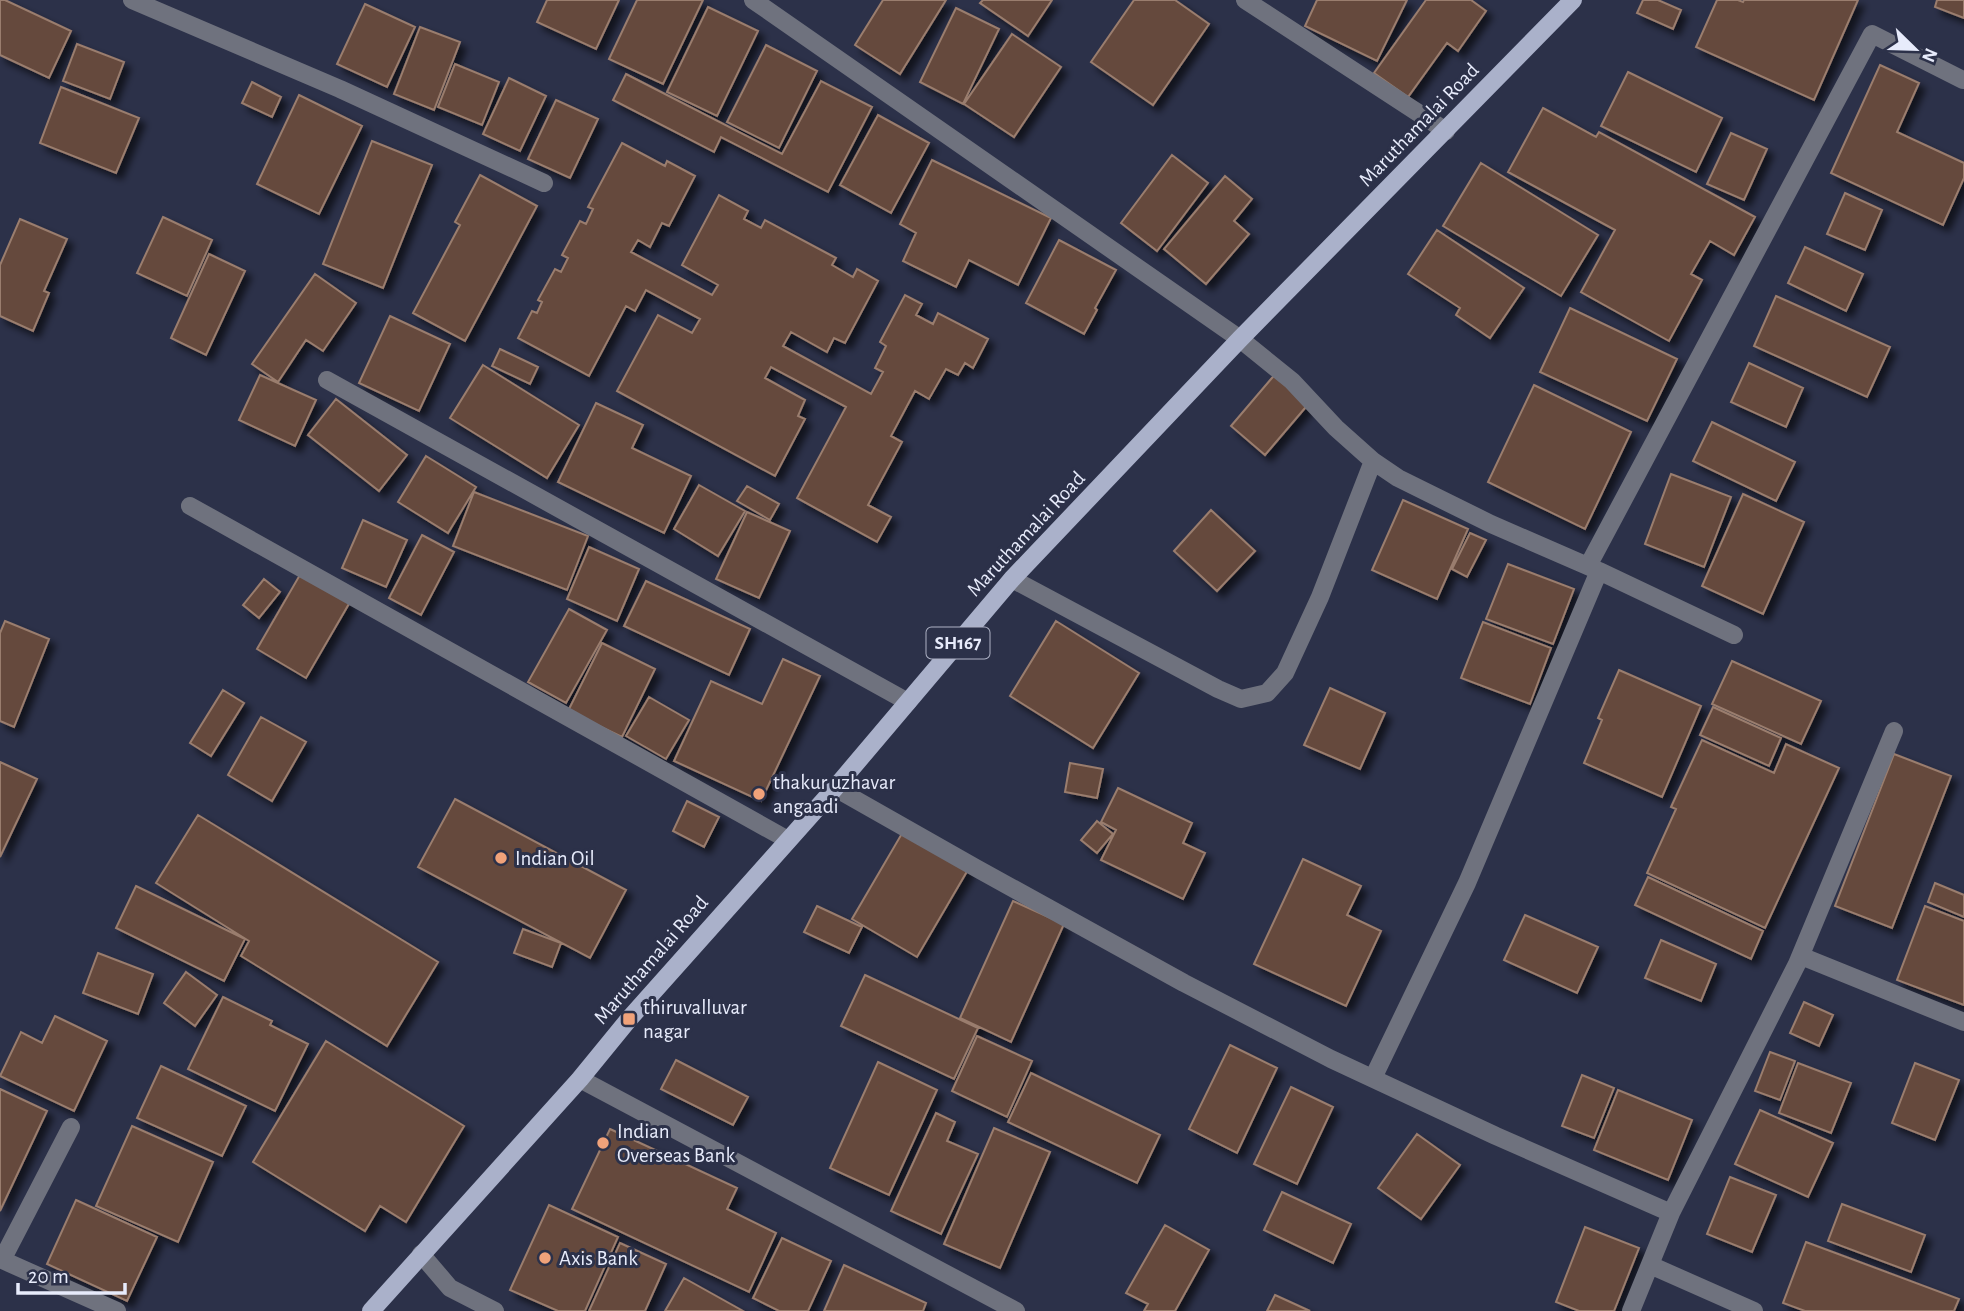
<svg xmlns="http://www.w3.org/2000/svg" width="1964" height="1311" viewBox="0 0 1964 1311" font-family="'Alegreya Sans',sans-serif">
<defs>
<filter id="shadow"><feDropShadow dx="6" dy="6" stdDeviation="3.5" flood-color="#0009"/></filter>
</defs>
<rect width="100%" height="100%" fill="#2c3149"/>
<path fill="#654a3d" stroke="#9a7d6e" stroke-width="2" filter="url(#shadow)" d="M0 0H5L71 31 49 78 0 55Z
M547 0H619L596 49 537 22Z
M637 0H703L663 84 609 59Z
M883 0H946L900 74 855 45Z
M983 0H1052L1028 36 980 3Z
M1134 0H1175L1209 24 1153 105 1091 62Z
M1317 0H1407L1377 61 1305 26Z
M1426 0H1471L1486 11 1458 51 1447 43 1408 97 1374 73Z
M1643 0H1658L1681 10 1673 29 1637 13Z
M1717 0H1738L1743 2 1744 0H1858L1814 100 1696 47Z
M1937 0H1964V18L1935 7Z
M365 4 415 27 387 87 337 64Z
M708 7 758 31 717 116 667 92Z
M956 8 999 29 963 104 920 82Z
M420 27 460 42 434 110 394 94Z
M1012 34 1061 67 1014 137 964 104Z
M77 44 124 62 110 99 63 81Z
M766 45 817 71 779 148 727 122Z
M455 64 499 82 482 125 438 107Z
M1880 65 1919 83 1897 132 1964 163V178L1943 225 1831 173Z
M1628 72 1722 118 1696 172 1601 126Z
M626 74 782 154 821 81 872 107 828 192 721 137 714 152 613 100Z
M509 78 546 96 520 151 483 134Z
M252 82 281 97 272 117 242 103Z
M61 87 139 118 116 173 40 143Z
M299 95 362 126 319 214 257 184Z
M556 100 598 119 570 178 528 159Z
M1543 108 1596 137 1599 132 1755 217 1734 255 1710 241 1691 274 1702 280 1669 341 1581 292 1615 230 1508 172Z
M878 115 929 143 891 213 840 185Z
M1731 133 1767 149 1744 200 1707 184Z
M372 141 432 165 383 288 323 264Z
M622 143 665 166 667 161 695 176 669 226 662 223 650 247 638 240 631 252 712 295 718 285 682 265 719 195 748 211 744 219 761 228 765 220 836 258 832 265 853 277 857 269 878 281 845 343 834 338 827 352 791 332 783 346 871 394 883 372 875 368 886 346 880 342 905 295 922 304 916 315 933 324 938 313 988 339 973 368 965 363 958 375 946 369 929 399 915 391 891 436 902 442 868 505 891 517 877 542 797 498 846 407 771 367 765 378 805 400 798 416 805 419 775 476 617 391 658 315 692 333 700 319 646 290 635 311 626 306 589 376 518 338 532 311 537 313 542 302 538 300 555 269 561 272 568 258 562 255 580 221 586 224 593 209 588 207Z
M1172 155 1208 183 1157 251 1121 223Z
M932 160 1051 218 1018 285 969 260 956 287 903 261 916 233 900 224Z
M1481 163 1598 235 1561 296 1443 226Z
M480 175 537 206 465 341 413 313 460 225 455 222Z
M1225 176 1252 199 1234 221 1249 234 1206 284 1164 249Z
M1845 193 1882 210 1865 250 1827 234Z
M163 217 212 240 187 296 137 273Z
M20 219 67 239 44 291 49 293 33 331 0 316V265Z
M1437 230 1524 288 1490 338 1456 315 1460 308 1408 274Z
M1059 240 1116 270 1095 308 1097 310 1084 334 1026 303Z
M1805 247 1863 274 1846 311 1788 283Z
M209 254 245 271 206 355 171 338Z
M315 274 356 303 323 351 306 340 278 382 252 364Z
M1776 296 1890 347 1867 397 1754 346Z
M1570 308 1677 359 1647 421 1540 372Z
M390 316 450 344 419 411 359 383Z
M500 349 538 367 530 384 492 366Z
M1749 363 1803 388 1786 427 1731 402Z
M483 365 579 425 547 478 450 418Z
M1277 372 1311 401 1265 455 1231 426Z
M260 375 316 400 295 446 239 420Z
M1534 385 1631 432 1585 529 1488 482Z
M336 399 407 455 379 491 308 435Z
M596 403 643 425 632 448 691 476 664 533 558 482Z
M1712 422 1795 462 1776 501 1693 461Z
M426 456 476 487 448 533 398 502Z
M1671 474 1731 497 1704 567 1645 544Z
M699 485 745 511 718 556 674 529Z
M747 486 779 504 770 520 737 501Z
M474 492 588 536 567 590 453 546Z
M1743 494 1804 522 1763 614 1702 586Z
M1403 500 1468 529 1437 599 1372 570Z
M1211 510 1255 551 1217 591 1174 551Z
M747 512 790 531 759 598 716 579Z
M363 520 407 540 386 587 342 568Z
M1470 533 1486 540 1467 577 1452 569Z
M422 535 454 552 421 615 389 598Z
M589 547 639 569 617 621 567 599Z
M1508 564 1574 589 1553 644 1486 619Z
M301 573 350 602 306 678 257 649Z
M264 579 280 592 259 618 243 605Z
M646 581 750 629 729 675 624 626Z
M569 609 607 630 566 703 528 682Z
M5 621 49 639 14 727 0 721V633Z
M1056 621 1139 673 1093 748 1010 696Z
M1483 622 1551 648 1530 704 1461 678Z
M602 643 655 669 622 737 568 711Z
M783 659 820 676 761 801 674 761 711 681 762 704Z
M1732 661 1821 701 1801 744 1712 704Z
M1619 670 1701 706 1662 797 1584 763 1602 720 1598 718Z
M1330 688 1385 713 1360 769 1304 745Z
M223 690 244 703 211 756 190 743Z
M649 697 689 720 666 759 626 736Z
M1713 707 1781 738 1769 766 1700 735Z
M261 717 306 742 272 801 228 775Z
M1702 740 1774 773 1786 744 1839 768 1765 928 1647 873 1676 809 1671 807Z
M1894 754 1951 776 1892 928 1835 906Z
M0 762 37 779 0 857Z
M1070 763 1103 769 1097 798 1065 792Z
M1118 788 1192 823 1183 843 1205 853 1183 899 1101 860 1116 830 1101 822Z
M455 799 626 890 590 958 418 867Z
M687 801 719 817 704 847 673 831Z
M198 815 438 962 387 1046 241 956 249 941 156 883Z
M1097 821 1113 834 1097 853 1081 840Z
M904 830 969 868 917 957 852 919Z
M1303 859 1361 886 1347 915 1381 931 1346 1006 1254 964Z
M1648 877 1763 931 1751 959 1635 905Z
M1935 883 1964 895V917L1928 902Z
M136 886 245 939 224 981 116 928Z
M1013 901 1064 924 1011 1042 960 1018Z
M817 906 862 927 849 953 804 932Z
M1925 906 1964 921V1005L1897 980Z
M1525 915 1598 947 1577 993 1504 960Z
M523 929 561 943 552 967 514 953Z
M1661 940 1716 964 1701 1001 1645 978Z
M98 953 153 974 138 1014 83 993Z
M186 972 217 995 195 1026 164 1003Z
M865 975 978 1028 954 1079 841 1026Z
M223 997 272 1021 270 1025 308 1044 275 1111 188 1069Z
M1804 1002 1833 1015 1819 1046 1790 1033Z
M55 1016 107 1041 74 1111 0 1076 21 1032 42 1043Z
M977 1036 1032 1061 1007 1117 952 1091Z
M326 1041 464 1126 406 1222 380 1206 365 1231 253 1162Z
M1230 1045 1277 1068 1237 1153 1189 1129Z
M1770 1052 1795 1061 1780 1100 1755 1091Z
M676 1060 748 1097 733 1125 661 1089Z
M878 1062 937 1090 889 1195 830 1168Z
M1798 1063 1851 1083 1831 1133 1779 1113Z
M1915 1063 1959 1080 1935 1140 1892 1123Z
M161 1066 246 1106 222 1156 137 1118Z
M1031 1073 1160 1135 1137 1183 1008 1122Z
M1582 1075 1614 1088 1594 1138 1562 1126Z
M1291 1087 1333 1107 1297 1184 1254 1164Z
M0 1089 47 1111 0 1211Z
M1618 1090 1692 1120 1668 1180 1594 1150Z
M1760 1110 1833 1143 1808 1197 1735 1164Z
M936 1113 955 1122 947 1141 978 1154 941 1234 891 1211Z
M132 1126 213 1162 178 1242 96 1206Z
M994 1128 1050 1152 1000 1268 944 1244Z
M610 1129 737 1188 727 1209 776 1233 749 1292 572 1209Z
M1417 1134 1460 1165 1421 1219 1378 1188Z
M1730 1177 1776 1195 1752 1252 1707 1234Z
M1282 1192 1351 1224 1333 1263 1264 1230Z
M76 1200 157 1237 127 1301 47 1264Z
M1842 1204 1925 1235 1911 1272 1828 1241Z
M549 1205 618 1237 585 1311H558L510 1290Z
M1165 1225 1209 1250 1175 1311H1144L1148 1304 1126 1293Z
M1585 1227 1639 1248 1614 1311H1579L1556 1302Z
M782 1238 831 1261 808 1311H779L753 1298Z
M1806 1242 1959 1299 1954 1311H1805L1783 1303Z
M620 1243 666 1264 645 1311H589Z
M844 1265 926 1303 923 1311H824Z
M684 1278 743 1311H665Z
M1275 1295 1310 1311H1267Z"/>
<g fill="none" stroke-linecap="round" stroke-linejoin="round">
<path stroke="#6f727e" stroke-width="18" d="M132 0 340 89 544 183
M753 0 1240 339 1292 381 1336 428 1373 461 1398 478 1491 524 1599 571 1734 635
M1245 0 1446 131
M327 380 908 702
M190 506 788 840
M1588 566 1872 34 1963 80
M1012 579 1218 689 1241 699 1267 693 1285 673 1320 597 1373 461
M835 788 976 868 1184 983 1331 1059 1496 1136 1671 1213
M1797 964 1894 731
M1373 1078 1467 883 1599 571
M580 1079 1016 1311
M421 1254 450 1288 495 1311
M0 1259 117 1311
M2 1260 71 1127
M1650 1265 1754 1311
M1631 1311 1671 1213 1801 956 1964 1022"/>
<path stroke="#aab1ca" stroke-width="18" d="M371 1311 580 1079 629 1019 835 788 1012 579 1240 339 1573 0"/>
</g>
<g fill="#f0a27a" stroke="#2c3149" stroke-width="2.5">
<circle cx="759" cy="794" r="7"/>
<circle cx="501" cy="858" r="7"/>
<rect x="622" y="1012" width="14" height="14" rx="3.5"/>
<circle cx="603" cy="1143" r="7"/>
<circle cx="545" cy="1258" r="7"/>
</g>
<g text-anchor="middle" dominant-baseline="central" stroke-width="6" stroke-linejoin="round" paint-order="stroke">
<rect fill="#2c3149" stroke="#afb3c6" stroke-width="2" x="926.5" y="627.5" width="63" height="31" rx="5"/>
<g font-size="19" font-weight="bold" fill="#e7ebfb">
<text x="958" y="643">SH167</text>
</g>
<g font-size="21" fill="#e7ebfb" stroke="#2c3149">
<text transform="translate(1419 125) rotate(-46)">Maruthamalai Road</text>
<text transform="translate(1026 534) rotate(-47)">Maruthamalai Road</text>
<text transform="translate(651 960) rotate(-49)">Maruthamalai Road</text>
</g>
<g font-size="21" fill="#e7ebfb" stroke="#2c3149" text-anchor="start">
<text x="773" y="782">thakur uzhavar<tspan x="773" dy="24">angaadi</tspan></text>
<text x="515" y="858">Indian Oil</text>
<text x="643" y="1007">thiruvalluvar<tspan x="643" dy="24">nagar</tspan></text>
<text x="617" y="1131">Indian<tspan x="617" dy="24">Overseas Bank</tspan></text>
<text x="559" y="1258">Axis Bank</text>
</g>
</g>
<g transform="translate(1915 49) rotate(113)" stroke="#2c3149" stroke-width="5" paint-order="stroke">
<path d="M0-5L12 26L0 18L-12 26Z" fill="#e7ebfb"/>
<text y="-10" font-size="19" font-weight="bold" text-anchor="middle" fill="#e7ebfb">N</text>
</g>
<path d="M18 1283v10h107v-10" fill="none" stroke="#e7ebfb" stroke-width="3.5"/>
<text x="28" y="1283" font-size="21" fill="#e7ebfb" stroke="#2c3149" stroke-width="5" paint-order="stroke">20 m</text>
</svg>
